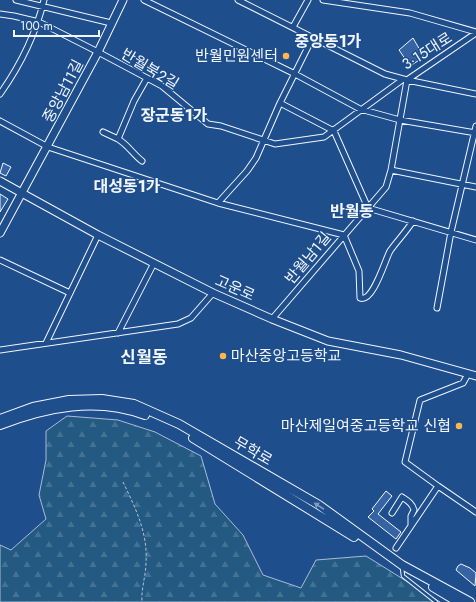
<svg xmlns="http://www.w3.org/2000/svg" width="476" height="602" viewBox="0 0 476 602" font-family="Jost,'Noto Sans KR',sans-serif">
<defs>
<pattern id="forest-firs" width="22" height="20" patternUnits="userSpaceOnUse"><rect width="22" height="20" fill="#245a82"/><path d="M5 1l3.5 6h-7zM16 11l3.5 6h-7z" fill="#447295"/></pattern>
</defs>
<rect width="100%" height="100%" fill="#1f4e8c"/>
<path fill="url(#forest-firs)" stroke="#a8bbd7" d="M67 416 118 420 155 432 201 456 215 504 243 535 263 575 301 588 316 560 366 556 440 602H0V545L11 550 46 519 39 495 46 460V431Z"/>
<path fill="#3563a3" stroke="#f2f6ff" d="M413 38 424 57 410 66 399 50Z
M3 163 11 167 6 176 0 173Z
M0 194 8 199 0 212Z
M386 491 392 496 378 514 401 532 396 539 368 517 374 511 372 509Z
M461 564 470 568 476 573 475 586 456 570 458 566Z"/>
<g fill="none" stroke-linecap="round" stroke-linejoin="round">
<defs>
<path id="lane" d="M402 568 403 576 436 602"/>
<path id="street" d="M16 0 111 23
M144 0 295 74 360 109 400 120 476 133
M238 0 385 74 407 80 476 33
M323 0 410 13 476 32
M0 14 14 16 39 22 98 52 162 86 208 124 221 126 275 144 324 137 402 80
M293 27 308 0
M0 94C20 66 36 33 44 0
M280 103 334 131 368 208 476 240
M0 121 48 147 218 203 344 235 359 271 360 298C373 303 385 260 390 251 397 241 406 232 413 221
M103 132 118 139 134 101 147 78
M118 139C128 145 133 154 142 161
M391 170 476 187
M218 203 247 171 256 158 280 103 313 37
M0 260 70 293
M437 308 451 232 476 126
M272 319 386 187 391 170 407 80 476 94
M118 333 154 263
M46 343 98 235
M0 350 178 324 191 318 213 293
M468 374 463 383 420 400 405 462 438 486 476 512
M392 513 402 497C408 501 412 503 414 510L411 516V525
M396 548 438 486"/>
<path id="secondary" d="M0 181 98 235 213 293 272 319 328 341 401 355 476 376
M0 233 98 52 123 0"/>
<path id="primary" d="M0 419 33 407 69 400 102 399 134 404 179 424 319 505 402 565 470 602
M0 425C47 407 96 397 145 415
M193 438 354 537
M433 587 458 602"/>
</defs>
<use href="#lane" stroke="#f2f6ff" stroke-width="4.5"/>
<use href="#street" stroke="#f2f6ff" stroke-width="7"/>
<use href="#secondary" stroke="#f2f6ff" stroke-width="9"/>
<use href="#primary" stroke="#f2f6ff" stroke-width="10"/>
<path stroke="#b3c4dc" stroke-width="1" stroke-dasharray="3 2" stroke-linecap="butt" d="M123 482C135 507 148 533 146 562 146 576 141 588 142 602"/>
<use href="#lane" stroke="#1f4e8c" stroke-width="2.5"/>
<use href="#street" stroke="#1f4e8c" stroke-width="5"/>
<use href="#secondary" stroke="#1f4e8c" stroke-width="7"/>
<use href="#primary" stroke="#1f4e8c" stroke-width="8"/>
</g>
<defs><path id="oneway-solid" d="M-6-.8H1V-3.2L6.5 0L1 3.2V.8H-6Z"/></defs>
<use fill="#7e9ac0" href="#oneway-solid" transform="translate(319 506) rotate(-147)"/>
<g fill="#ffb74d" stroke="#1f4e8c" stroke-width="1.5">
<circle cx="286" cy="56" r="4"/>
<circle cx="223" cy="356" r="4"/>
<circle cx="459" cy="426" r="4"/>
</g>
<g text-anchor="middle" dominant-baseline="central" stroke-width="3" stroke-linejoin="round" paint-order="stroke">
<g font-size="15" fill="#f2f6ff" stroke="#1f4e8c">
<text transform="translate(427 51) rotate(-32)">3·15대로</text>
<text transform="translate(150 69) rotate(31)">반월북2길</text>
<text transform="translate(63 91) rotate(-62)">중앙남11길</text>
<text transform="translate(308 258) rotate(-50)">반월남1길</text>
<text transform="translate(235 288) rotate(24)">고운로</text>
<text transform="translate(253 451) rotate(30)">무학로</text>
</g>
<g font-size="15" fill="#f2f6ff" stroke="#1f4e8c" text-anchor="end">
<text x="278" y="56">반월민원센터</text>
<text x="231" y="356" text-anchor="start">마산중앙고등학교</text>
<text x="451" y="426">마산제일여중고등학교 신협</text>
</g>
<g font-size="16" font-weight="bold" fill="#f2f6ff" stroke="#1f4e8c">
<text x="328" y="41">중앙동1가</text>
<text x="174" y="115">장군동1가</text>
<text x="127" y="186">대성동1가</text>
<text x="352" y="211">반월동</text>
</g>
<g font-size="17" font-weight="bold" fill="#f2f6ff" stroke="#1f4e8c">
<text x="144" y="357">신월동</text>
</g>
</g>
<path d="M14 30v6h85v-6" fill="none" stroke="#f2f6ff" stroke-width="2"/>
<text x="20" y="30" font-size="12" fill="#f2f6ff" stroke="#1f4e8c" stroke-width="3" paint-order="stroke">100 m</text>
</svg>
